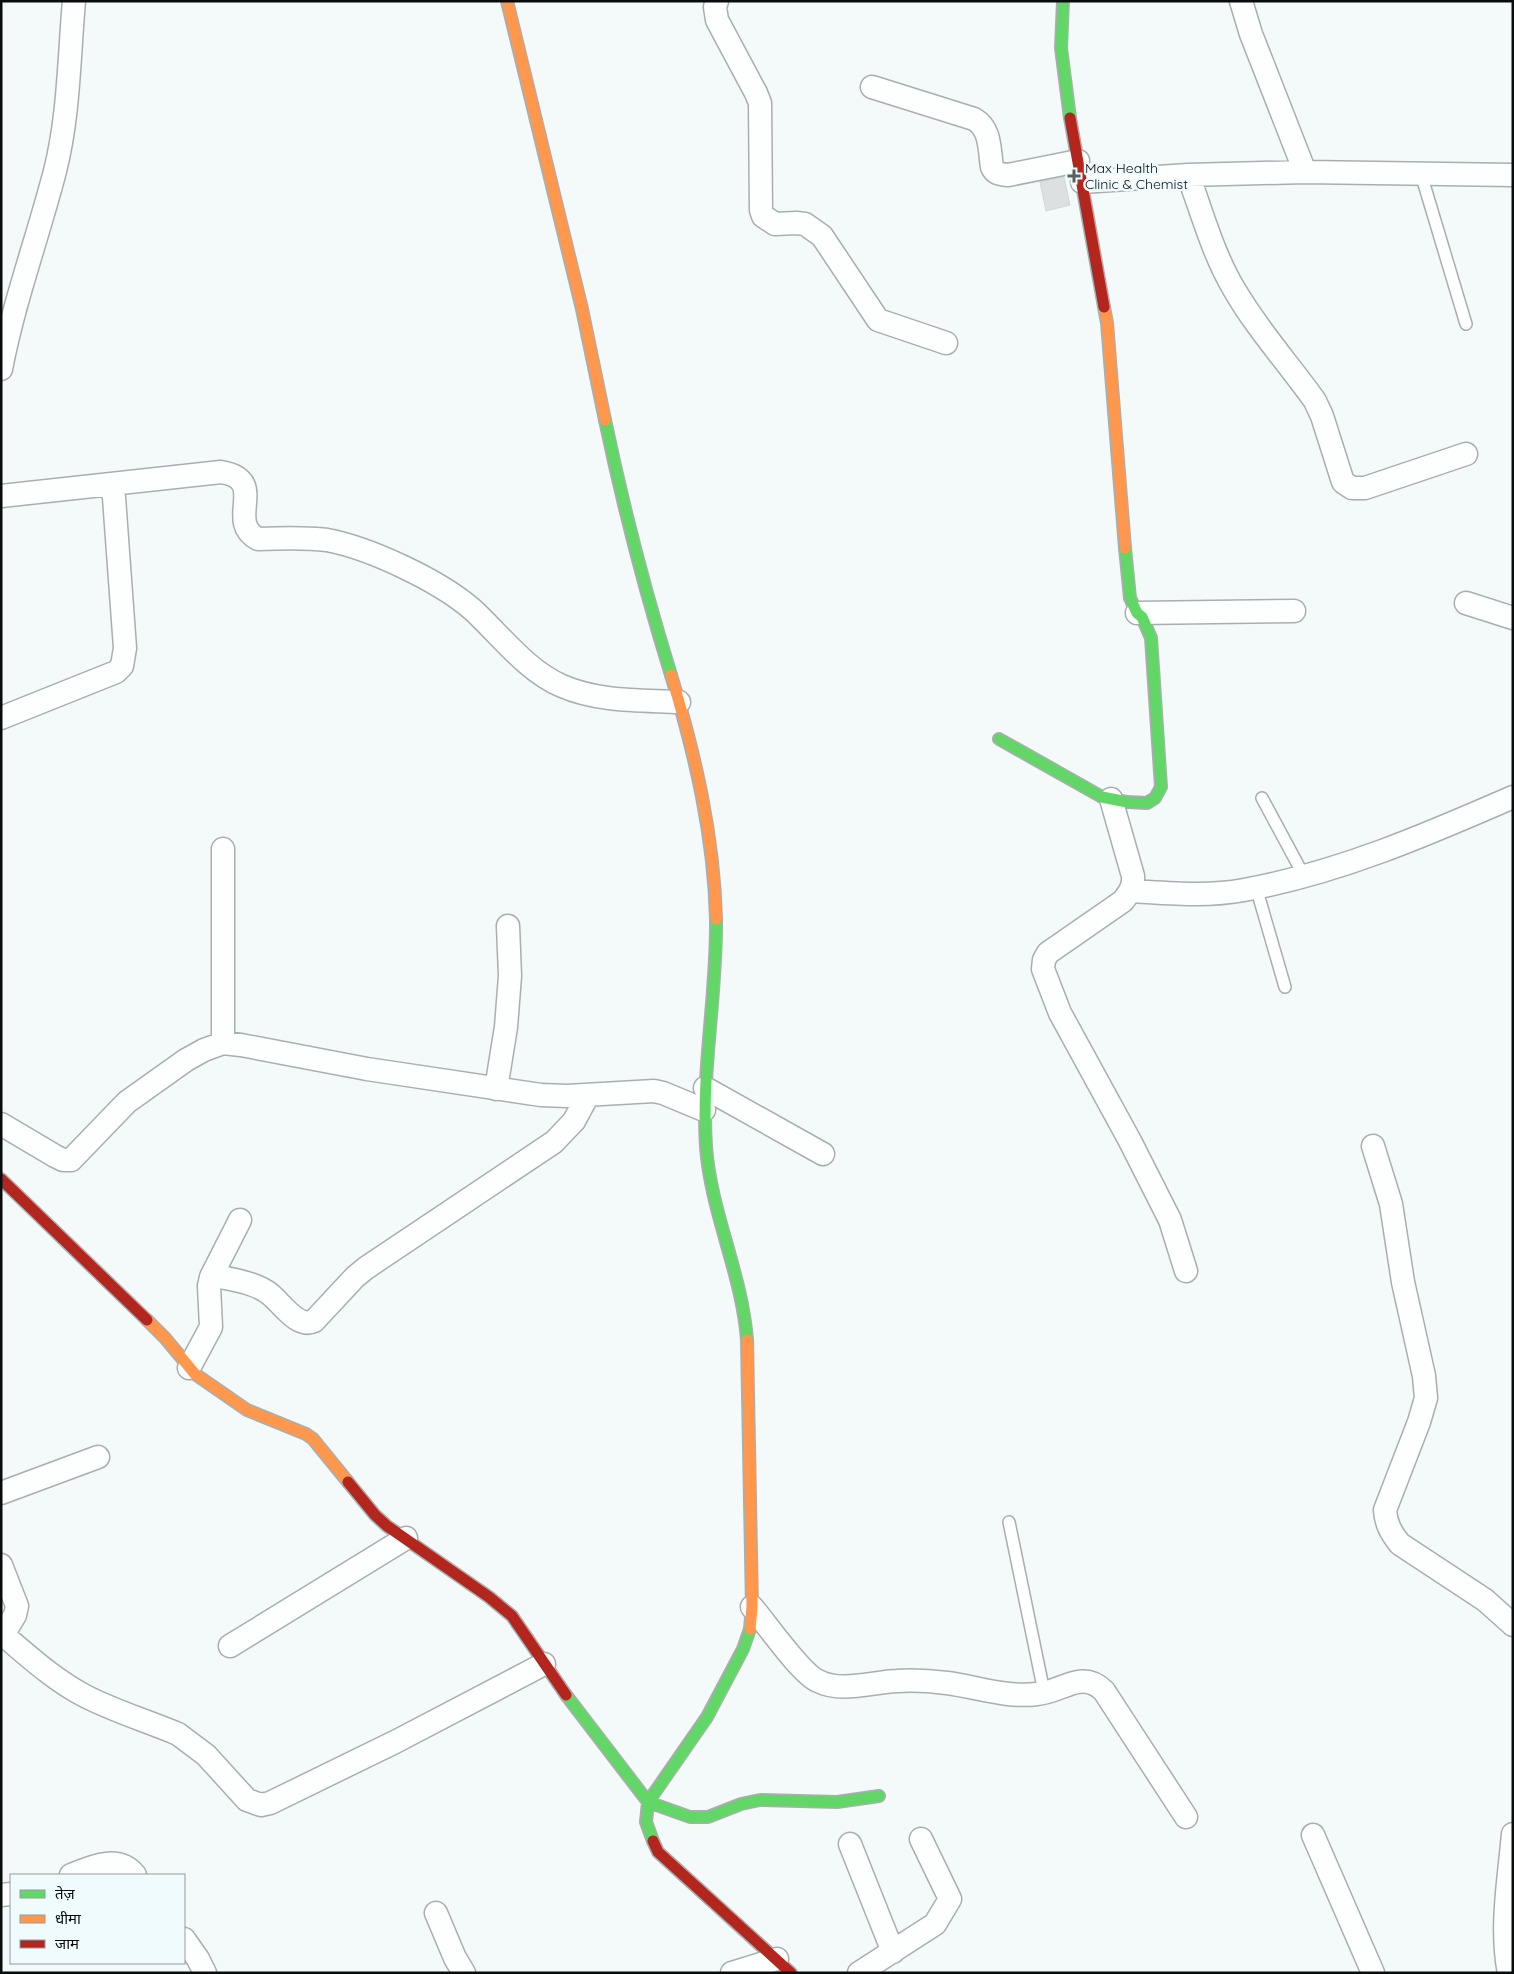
<svg xmlns="http://www.w3.org/2000/svg" width="1514" height="1974" viewBox="0 0 1514 1974" font-family="Quicksand,'Noto Sans Devanagari',sans-serif">
<rect width="100%" height="100%" fill="#f4f9fa"/>
<path fill="#dce0e1" stroke="#d3d7d8" d="M1064 177 1070 205 1046 211 1040 182Z"/>
<g fill="none" stroke-linecap="round" stroke-linejoin="round">
<defs>
<path id="lane" d="M1421 174 1466 324
M1262 798 1304 876
M1256 887 1285 987
M1009 1522 1044 1692"/>
<path id="street" d="M717 1 715 7 717 20 756 93 760 103 761 210 763 216 775 224 796 223 805 224 822 236 878 320 946 343
M1241 1 1251 34 1305 172
M872 87 974 119C991 129 989 148 992 167 995 174 1000 174 1008 175L1078 161
M1188 175C1202 212 1213 254 1234 289 1257 329 1288 363 1315 401L1322 416 1343 482 1352 488H1365L1466 454
M1082 182 1188 175 1305 172 1513 175
M1 369C14 301 38 237 55 171 69 116 69 57 74 1
M1 496 221 472C270 480 224 521 258 539 281 538 304 537 327 540 370 548 440 581 473 610 501 636 527 671 562 686 599 702 640 700 679 702
M1466 603 1513 618
M1137 613 1294 611
M1 718 116 672 122 666 125 648 113 484
M1111 799 1133 876C1134 887 1129 893 1123 901L1048 953 1044 960 1043 969 1060 1013 1130 1141 1170 1220 1186 1271
M223 849V1043
M1131 891C1168 893 1207 897 1244 890 1338 873 1426 835 1513 797
M705 1088 823 1154
M496 1089 506 1027 510 976 508 926
M1 1124 55 1156 63 1160H71L127 1102 186 1060 204 1050 223 1043 241 1045 367 1069 541 1095 567 1096 654 1091 663 1093 704 1110
M1373 1146 1391 1204 1403 1282 1424 1376 1426 1398 1419 1422 1385 1510C1386 1524 1391 1533 1400 1544L1485 1600 1513 1625
M212 1275C231 1280 256 1282 271 1295 282 1304 298 1329 314 1321L355 1277 366 1268 554 1142 574 1121 588 1095
M189 1368 211 1327 209 1286 211 1277 240 1220
M1 1493 98 1457
M1 1565 17 1606 15 1615 3 1635
M752 1607C766 1623 801 1674 818 1681 841 1693 872 1682 897 1681 913 1680 931 1681 947 1683 977 1687 1007 1698 1037 1694 1062 1692 1082 1669 1104 1691L1186 1817
M1 1633C27 1655 54 1680 85 1696 114 1711 147 1721 178 1734L206 1755 247 1800 261 1805 270 1803 395 1742 544 1664
M230 1646 406 1538
M1313 1835 1373 1973
M850 1844 893 1952
M71 1875C91 1867 118 1854 135 1875
M1 1895 11 1894
M436 1913 455 1958 464 1973
M184 1939 198 1959 205 1973
M732 1973 777 1959
M859 1973 935 1924 950 1899 921 1839
M1509 1973C1500 1928 1509 1879 1513 1834"/>
<path id="fast" d="M1063 1 1061 48 1070 118
M605 420C623 506 645 591 671 675
M999 739 1102 797 1127 802 1147 803 1155 798 1161 787 1151 638 1142 617 1137 613 1130 598 1125 548
M716 919C717 995 701 1071 706 1147 711 1213 742 1274 747 1340
M566 1695 648 1802 690 1817H708L741 1804 760 1800 837 1802 879 1796
M653 1841 646 1822 648 1802 707 1717 743 1649 750 1629"/>
<path id="slow" d="M507 1 582 309 605 420
M1104 307 1107 323 1125 548
M671 675C695 754 714 836 716 919
M147 1320 165 1338 195 1374 247 1410 306 1434 313 1439 348 1482
M747 1340 752 1607 750 1629"/>
<path id="jam" d="M1070 118 1104 307
M1 1179 147 1320
M348 1482 375 1515 387 1526 489 1597 512 1616 566 1695
M653 1841 658 1852 791 1973"/>
</defs>
<use href="#lane" stroke="#aaaeaf" stroke-width="14"/>
<use href="#street" stroke="#aaaeaf" stroke-width="25"/>
<use href="#fast" stroke="#aaaeaf" stroke-width="14"/>
<use href="#slow" stroke="#aaaeaf" stroke-width="14"/>
<use href="#jam" stroke="#aaaeaf" stroke-width="14"/>
<use href="#lane" stroke="#fdfefe" stroke-width="11"/>
<use href="#street" stroke="#fdfefe" stroke-width="22"/>
<use href="#fast" stroke="#63d668" stroke-width="11"/>
<use href="#slow" stroke="#ff974d" stroke-width="11"/>
<use href="#jam" stroke="#b3261e" stroke-width="11"/>
</g>
<path fill="#5b5f60" stroke="#f0fbfe" stroke-width="2" d="M1071.5 168.5h5v5h5v5h-5v5h-5v-5h-5v-5h5z"/>
<g text-anchor="middle" dominant-baseline="central" stroke-width="5" stroke-linejoin="round" paint-order="stroke">
<g font-size="14" fill="#090c0d" stroke="#f0fbfe" text-anchor="start">
<text x="1085" y="168">Max Health<tspan x="1085" dy="16">Clinic &amp; Chemist</tspan></text>
</g>
</g>
<rect width="1514" height="1974" fill="none" stroke="#090c0d" stroke-width="5"/>
<rect x="10" y="1874" width="175" height="90" fill="#f0fbfe" stroke="#949b9e"/>
<rect x="20" y="1890" width="25" height="8" fill="#63d668" stroke="#949b9e"/>
<text x="55" y="1899" font-size="15" fill="#090c0d">तेज़</text>
<rect x="20" y="1915" width="25" height="8" fill="#ff974d" stroke="#949b9e"/>
<text x="55" y="1924" font-size="15" fill="#090c0d">धीमा</text>
<rect x="20" y="1940" width="25" height="8" fill="#b3261e" stroke="#949b9e"/>
<text x="55" y="1949" font-size="15" fill="#090c0d">जाम</text>
</svg>
